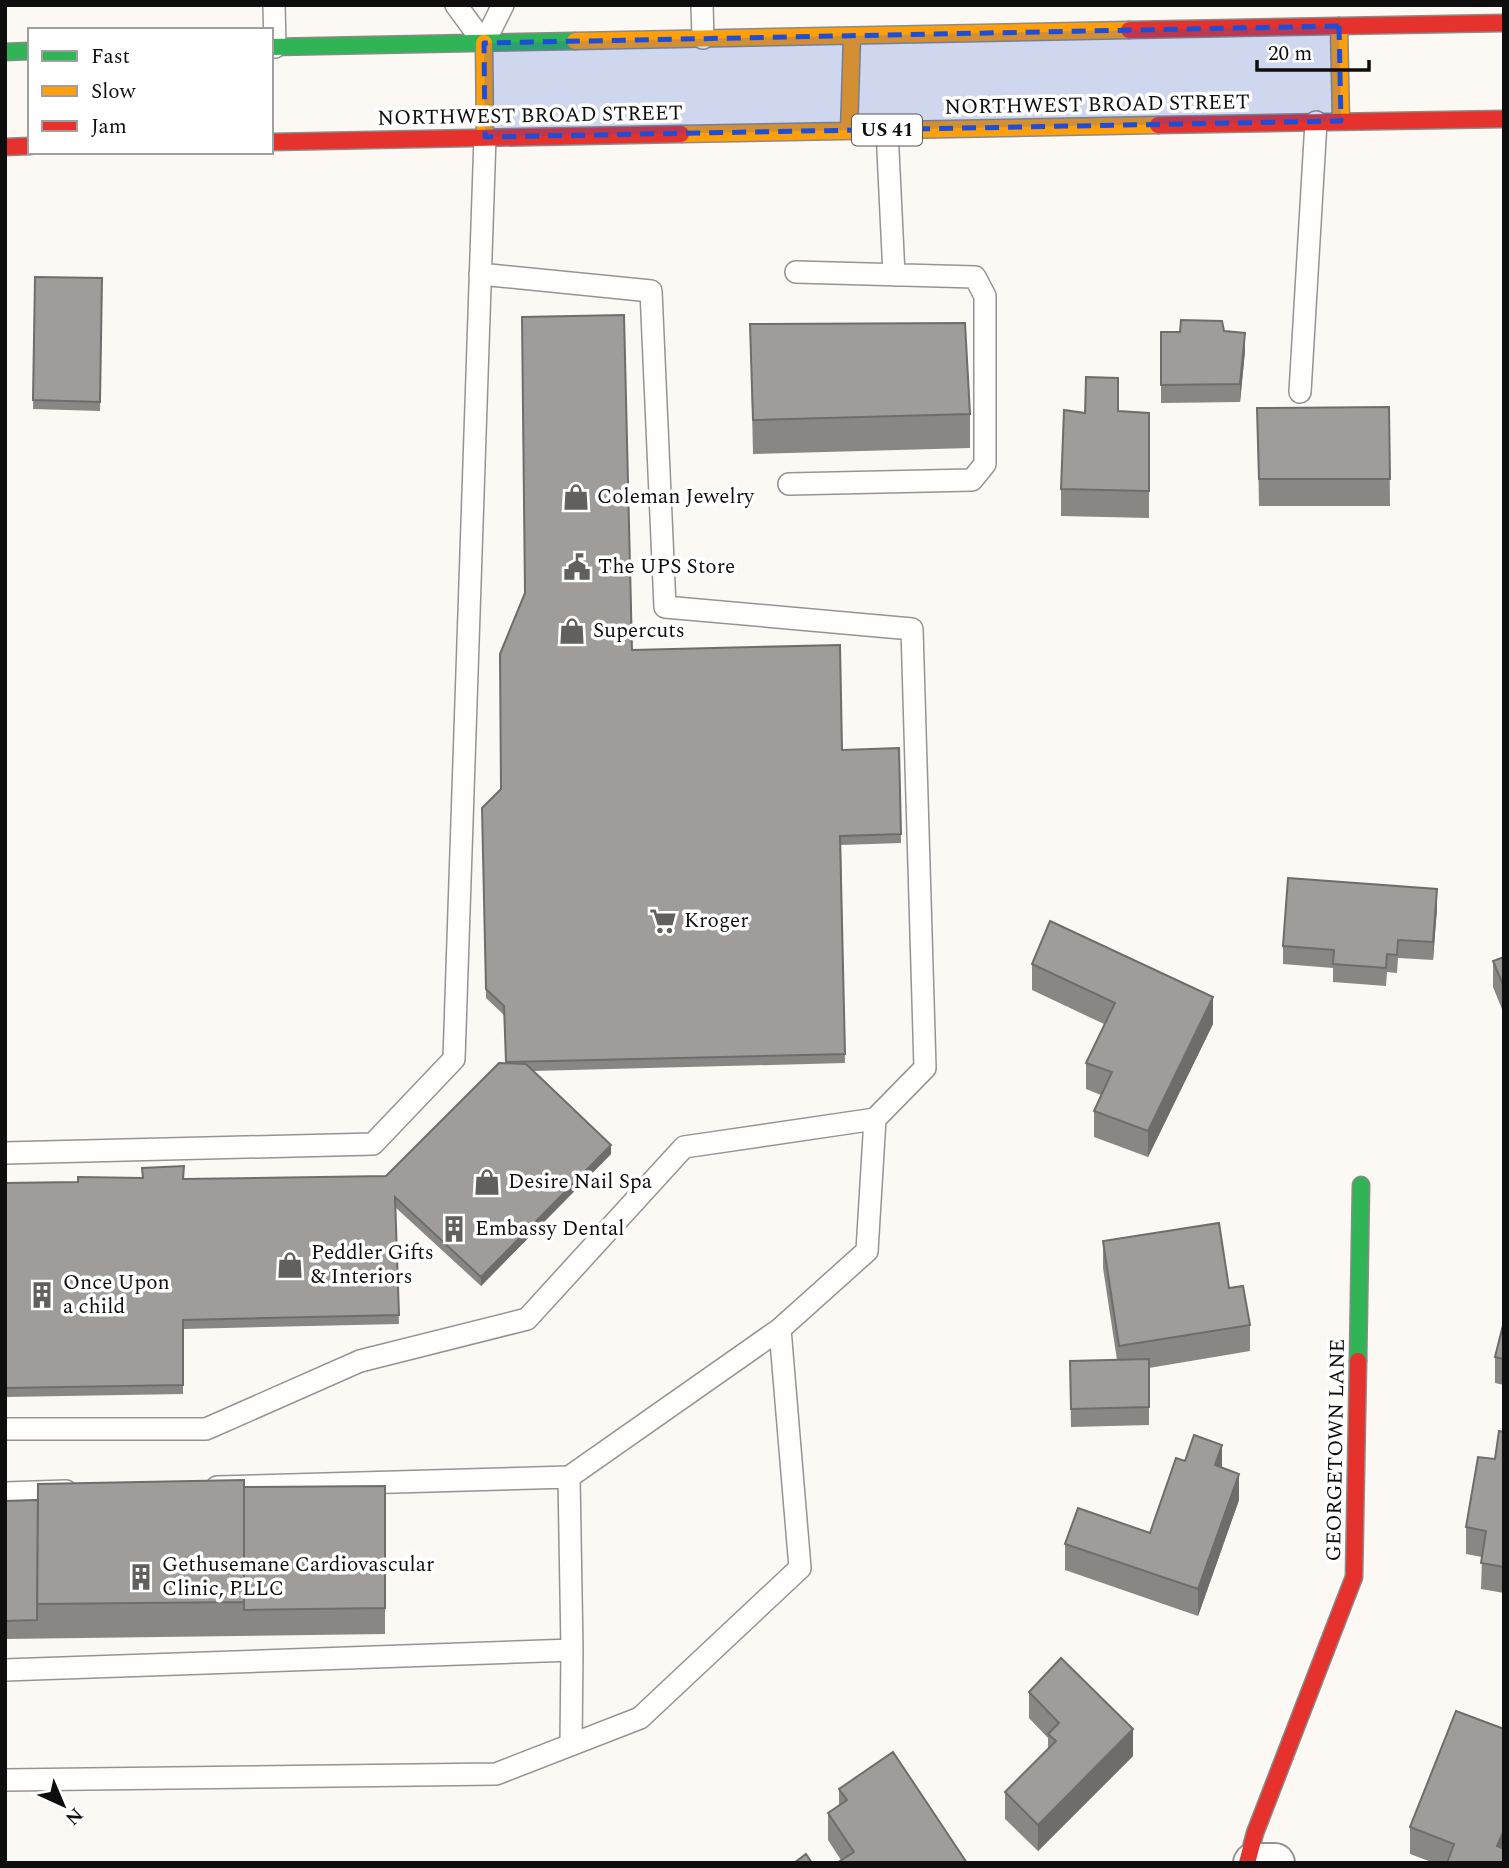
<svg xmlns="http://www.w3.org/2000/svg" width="1509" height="1868" viewBox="0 0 1509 1868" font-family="Spectral,serif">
<rect width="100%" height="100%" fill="#fcf9f4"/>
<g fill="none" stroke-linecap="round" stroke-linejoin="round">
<defs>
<path id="lane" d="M274 5 275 47
M456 5 484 43 503 5
M702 5 703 38
M887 130 894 275
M480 274 651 291 665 607 912 629 925 1068 875 1119
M1300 392 1316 122
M789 484 972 480 985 464V296L975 277 796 272
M5 1153 373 1144 454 1059 485 137
M5 1429H206L360 1361 527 1319 684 1147 875 1119 867 1251 780 1329 800 1568 640 1718 496 1774 5 1780
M217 1487 569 1477 780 1329
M5 1493 66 1491
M5 1670 572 1650 569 1477
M571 1745 572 1650"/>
<path id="street" d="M1253 1863H1275"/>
<path id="fast" d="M271 47 575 41
M5 52 30 51
M1358 1361 1361 1185"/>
<path id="slow" d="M1339 26 1341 121
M575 41 1129 30
M484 43 485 137
M849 131 852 36
M681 134 1158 125"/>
<path id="jam" d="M1129 30 1504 23
M1158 125 1504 119
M271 142 681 134
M5 147 30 146
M1247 1863 1255 1833 1354 1577 1358 1361"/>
</defs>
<use href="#lane" stroke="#959492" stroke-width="24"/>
<use href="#street" stroke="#959492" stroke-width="42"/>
<use href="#fast" stroke="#8c8a88" stroke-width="19"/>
<use href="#slow" stroke="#8c8a88" stroke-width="19"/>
<use href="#jam" stroke="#8c8a88" stroke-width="19"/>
<use href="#lane" stroke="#fffefd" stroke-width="21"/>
<use href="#street" stroke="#fffefd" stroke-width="38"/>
<use href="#fast" stroke="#30b455" stroke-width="16"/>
<use href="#slow" stroke="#ff9f0a" stroke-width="16"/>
<use href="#jam" stroke="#e5322d" stroke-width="16"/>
</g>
<path fill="#898684" d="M35 277 102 278 100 411 33 409Z
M750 324 970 414V448L753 454Z
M1224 331 1245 351 1240 402 1161 403V332Z
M1389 407 1390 506H1259L1257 408Z
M1118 411 1149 413V518L1061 516V489L1085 413Z
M632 650 842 750 899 748 901 843 841 845 845 1063 533 1071 611 1154 481 1286 395 1207 399 1324 183 1329V1394L5 1397V1183L78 1182 142 1178V1168L184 1179 386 1176 506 1064 504 1015 486 998 482 808 501 789Z
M1437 908 1433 960 1398 958 1397 973 1387 972 1386 986 1333 982V968L1283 964V946Z
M1504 957V1014L1493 987V961Z
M1032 964 1213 1024 1148 1157 1094 1137V1111L1101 1095 1086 1089V1063L1104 1024 1032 990Z
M1103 1241 1229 1288 1250 1325V1351L1149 1368V1425L1071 1427 1070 1361 1117 1360 1103 1268Z
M1504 1321V1385L1495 1383V1357Z
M1504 1432V1593L1481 1589 1482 1557 1466 1554V1527L1495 1459Z
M1185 1461 1222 1468 1239 1500 1198 1616 1065 1570V1544L1150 1533Z
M385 1486V1634L5 1639V1501L244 1487Z
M1029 1692 1133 1756 1038 1851 1005 1819V1792L1048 1749V1738L1029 1718Z
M839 1789 967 1863 841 1860 828 1840V1813L839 1806Z
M1410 1827 1504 1863H1434L1410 1854Z"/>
<path fill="#6f6d6b" d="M1245 333V351L1240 402V384Z
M1437 889V908L1433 960V942Z
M1213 997V1024L1148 1157V1131Z
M611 1145V1154L481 1286V1277Z
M1222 1445V1471L1215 1465Z
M1239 1474V1500L1198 1616V1589Z
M1133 1729V1756L1038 1851V1825Z
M1504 1830V1856L1497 1846Z"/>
<path fill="#9f9c99" stroke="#6f6d6b" stroke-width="2" d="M35 277 102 278 100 402 33 400Z
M624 315 632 650 840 645 842 750 899 748 901 834 840 836 845 1054 506 1062 504 1006 486 989 482 808 501 789 500 654 525 593 522 317Z
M1181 320 1222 321 1224 331 1245 333 1240 384 1161 385V332H1180Z
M965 323 970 414 753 420 750 324Z
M1086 377 1118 378V411L1149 413V491L1061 489 1064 410 1085 413Z
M1389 407 1390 479H1259L1257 408Z
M1288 878 1437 889 1433 942 1398 940 1397 955 1387 954 1386 968 1333 964 1334 950 1283 946Z
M1050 921 1213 997 1148 1131 1094 1111 1112 1072 1086 1063 1115 1003 1032 964Z
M1504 957V987L1493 961Z
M499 1063 526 1064 611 1145 481 1277 395 1197 399 1315 183 1320V1385L5 1388V1183L78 1182V1177L143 1178 142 1168 184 1166 183 1179 386 1176Z
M1219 1223 1229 1288 1243 1286 1250 1325 1119 1346 1103 1241Z
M1504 1321V1359L1495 1357Z
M1149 1359V1407L1071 1409 1070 1361Z
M1499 1431 1504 1432V1567L1481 1563 1486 1531 1466 1527 1478 1457 1495 1459Z
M1194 1435 1222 1445 1215 1465 1239 1474 1198 1589 1065 1544 1078 1508 1150 1533 1176 1458 1185 1461Z
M244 1480V1602L37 1604 38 1484Z
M385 1486V1608L244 1610V1487Z
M38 1500 37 1620 5 1621V1501Z
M1061 1658 1133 1729 1038 1825 1005 1792 1056 1741 1048 1734 1059 1723 1029 1692Z
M1456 1711 1504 1729V1830L1497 1846 1504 1849V1863H1447L1454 1844 1410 1827Z
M893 1752 967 1863H837L854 1852 828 1813 847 1800 839 1789Z
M806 1854 812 1863H794Z"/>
<path fill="#1d4ed8" fill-opacity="0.2" stroke="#1d4ed8" stroke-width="5" stroke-dasharray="14 9" stroke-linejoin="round" d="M1339 26 1341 121 485 137 484 43Z"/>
<defs>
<symbol id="shop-bare" viewBox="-9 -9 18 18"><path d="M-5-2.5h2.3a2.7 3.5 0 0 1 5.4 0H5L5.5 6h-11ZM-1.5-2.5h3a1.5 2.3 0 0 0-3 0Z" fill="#61605e" stroke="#fff" stroke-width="2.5" paint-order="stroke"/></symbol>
<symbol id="civic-bare" viewBox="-9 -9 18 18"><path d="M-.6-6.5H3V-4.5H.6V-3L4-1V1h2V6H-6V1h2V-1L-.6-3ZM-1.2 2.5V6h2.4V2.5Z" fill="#61605e" stroke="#fff" stroke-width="2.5" paint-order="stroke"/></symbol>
<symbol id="supermarket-bare" viewBox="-9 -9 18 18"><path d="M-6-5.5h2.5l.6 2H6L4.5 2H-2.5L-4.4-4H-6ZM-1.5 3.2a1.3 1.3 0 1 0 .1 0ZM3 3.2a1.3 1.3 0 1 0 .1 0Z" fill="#61605e" stroke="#fff" stroke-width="2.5" paint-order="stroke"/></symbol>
<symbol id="building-bare" viewBox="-9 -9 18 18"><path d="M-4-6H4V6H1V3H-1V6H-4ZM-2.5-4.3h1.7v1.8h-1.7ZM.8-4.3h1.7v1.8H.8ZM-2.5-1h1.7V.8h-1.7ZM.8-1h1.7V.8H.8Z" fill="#61605e" stroke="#fff" stroke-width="2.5" paint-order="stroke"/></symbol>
</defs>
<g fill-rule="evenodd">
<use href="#shop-bare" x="557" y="478" width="38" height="38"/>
<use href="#civic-bare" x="558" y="548" width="38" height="38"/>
<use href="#shop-bare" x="553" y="612" width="38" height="38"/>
<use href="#supermarket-bare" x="644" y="902" width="38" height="38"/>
<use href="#shop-bare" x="468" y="1163" width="38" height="38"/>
<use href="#building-bare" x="435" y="1210" width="38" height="38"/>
<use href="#shop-bare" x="271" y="1246" width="38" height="38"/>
<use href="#building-bare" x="23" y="1276" width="38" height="38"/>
<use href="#building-bare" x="122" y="1558" width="38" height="38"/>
</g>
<g text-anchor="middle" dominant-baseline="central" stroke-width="7" stroke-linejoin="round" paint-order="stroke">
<rect fill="#fff" stroke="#565656" stroke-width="2" x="852" y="114.5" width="70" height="31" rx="5"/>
<g font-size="19" font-weight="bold" fill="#0e0e0e">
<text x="887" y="130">US 41</text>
</g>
<g font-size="21" fill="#0e0e0e" stroke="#fff">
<text transform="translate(1097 105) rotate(-1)">NORTHWEST BROAD STREET</text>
<text transform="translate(530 116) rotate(-1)">NORTHWEST BROAD STREET</text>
<text transform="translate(1336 1450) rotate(-89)">GEORGETOWN LANE</text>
</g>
<g font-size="21" fill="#0e0e0e" stroke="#fff" text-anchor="start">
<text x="597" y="497">Coleman Jewelry</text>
<text x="598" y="567">The UPS Store</text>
<text x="593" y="631">Supercuts</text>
<text x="684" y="921">Kroger</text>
<text x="508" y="1182">Desire Nail Spa</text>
<text x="475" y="1229">Embassy Dental</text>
<text x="311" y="1253">Peddler Gifts<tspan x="311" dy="24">&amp; Interiors</tspan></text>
<text x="63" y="1283">Once Upon<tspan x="63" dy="24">a child</tspan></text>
<text x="162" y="1565">Gethusemane Cardiovascular<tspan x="162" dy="24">Clinic, PLLC</tspan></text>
</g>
</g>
<rect width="1509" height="1868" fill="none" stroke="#0e0e0e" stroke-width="14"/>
<rect x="28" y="28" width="245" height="126" fill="#ffffff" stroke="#9f9f9f" stroke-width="2"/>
<rect x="42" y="51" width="35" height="10" fill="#30b455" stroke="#9f9f9f" stroke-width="2"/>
<text x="91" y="63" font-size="21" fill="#0e0e0e">Fast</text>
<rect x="42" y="86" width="35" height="10" fill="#ff9f0a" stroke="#9f9f9f" stroke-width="2"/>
<text x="91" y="98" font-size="21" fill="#0e0e0e">Slow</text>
<rect x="42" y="121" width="35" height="10" fill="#e5322d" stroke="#9f9f9f" stroke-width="2"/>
<text x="91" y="133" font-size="21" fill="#0e0e0e">Jam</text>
<g transform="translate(63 1805) rotate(136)" stroke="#ffffff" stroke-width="5" paint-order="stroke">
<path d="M0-5L12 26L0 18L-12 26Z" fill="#0e0e0e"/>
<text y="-10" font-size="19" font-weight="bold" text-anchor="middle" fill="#0e0e0e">N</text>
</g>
<path d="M1257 60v10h112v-10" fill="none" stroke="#0e0e0e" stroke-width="3.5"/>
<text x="1268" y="60" font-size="21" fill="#0e0e0e" stroke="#ffffff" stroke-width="5" paint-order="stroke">20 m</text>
</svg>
